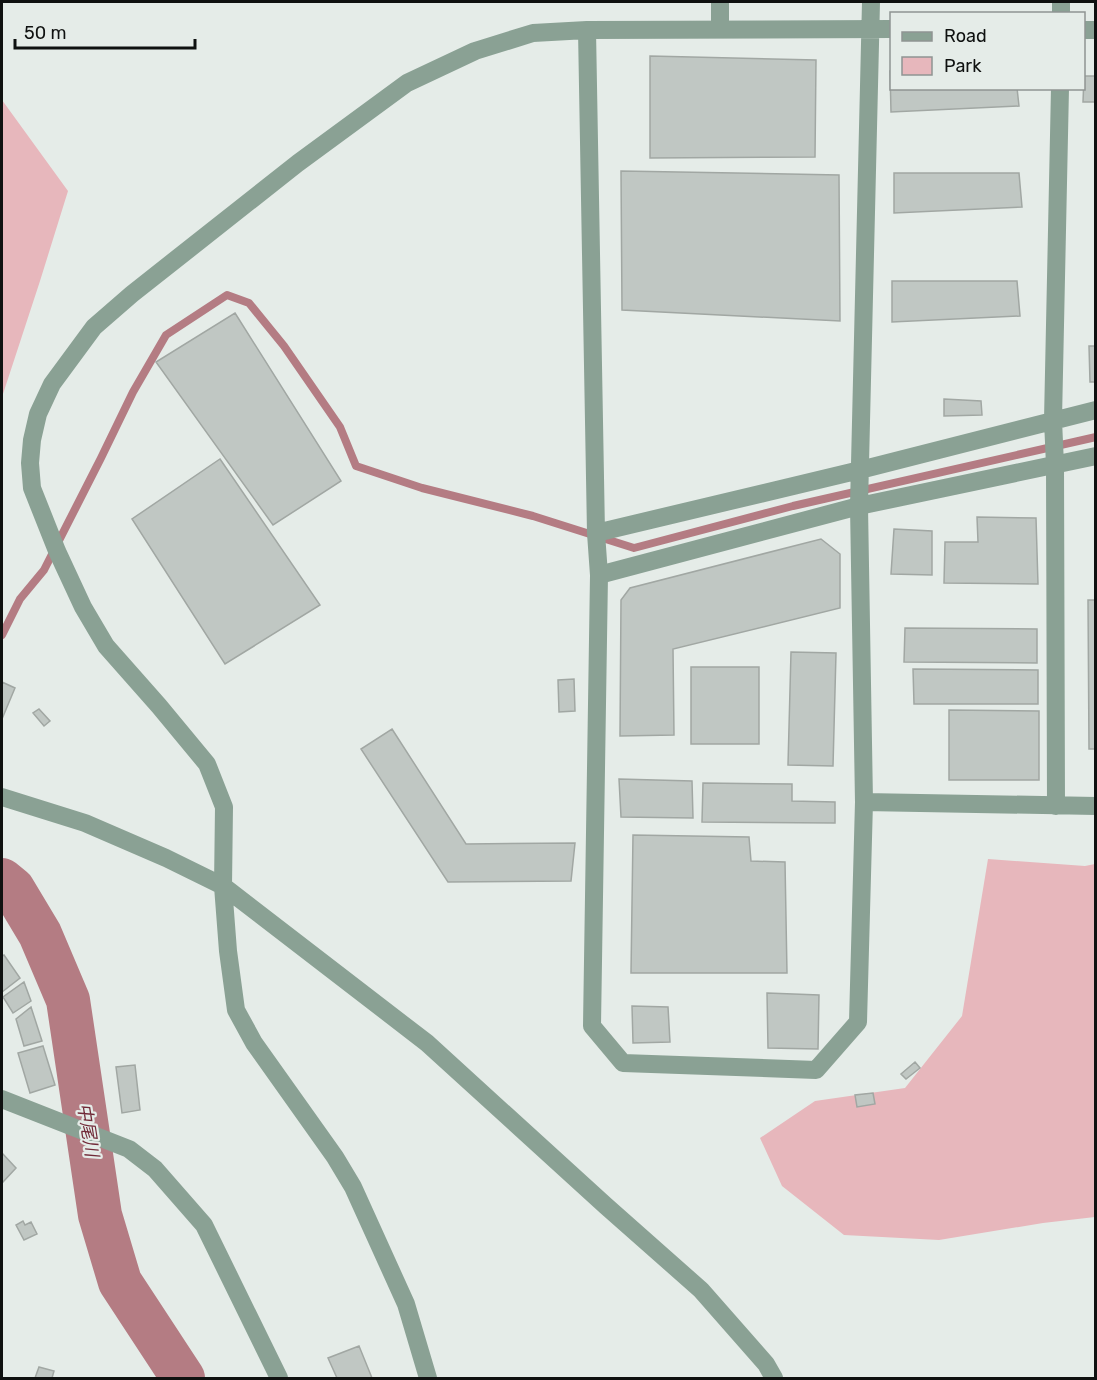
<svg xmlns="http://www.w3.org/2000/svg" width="1097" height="1380" viewBox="0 0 1097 1380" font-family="Rubik,'Noto Sans JP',sans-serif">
<rect width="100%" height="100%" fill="#e5ece8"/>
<path fill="#e7b7bc" d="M2 100 68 191 40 281 2 397Z
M988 859 1085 866 1095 864V1217L1043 1223 939 1240 844 1235 782 1186 760 1138 815 1101 905 1088 962 1016Z"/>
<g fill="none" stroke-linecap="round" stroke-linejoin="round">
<path stroke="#b47c83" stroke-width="8" d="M2 635 20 599 44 570 101 458 133 392 166 335 227 295 249 303 284 346 340 427 356 466 422 488 533 516 634 548 793 506 1096 437"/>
<path stroke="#b47c83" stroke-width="44" d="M2 880 13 889 40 934 68 1000 100 1215 120 1282 183 1378"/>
</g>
<path fill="#c0c7c3" stroke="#a1a7a3" stroke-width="1.5" d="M650 56 816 60 815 157 650 158Z
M890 71H892V88H1017L1019 106 891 112Z
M1084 76H1096V102H1083Z
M621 171 839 175 840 321 622 310Z
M894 173H1019L1022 207 894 213Z
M892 281H1017L1020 316 892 322Z
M235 313 341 481 273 525 156 362Z
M1089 346H1096V382H1090Z
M944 399 981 401 982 415 944 416Z
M220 459 320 605 225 664 132 519Z
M977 517 1036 518 1038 584 944 583 945 542H978Z
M894 529 932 531V575L891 574Z
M821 539 840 554V608L673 649 674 735 620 736 621 600 630 588Z
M1088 600H1096V749H1089Z
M905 628 1037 629V663L904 662Z
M791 652 836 653 833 766 788 765Z
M691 667H759V744H691Z
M913 669 1038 670V704H914Z
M574 679 575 711 559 712 558 680Z
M2 682 15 688 2 719Z
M39 709 50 721 44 726 33 713Z
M949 710 1039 711V780H949Z
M392 729 466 844 575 843 571 881 448 882 361 749Z
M619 779 692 781 693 818 621 817Z
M703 783 792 784V801L835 802V823L702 822Z
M633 835 749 837 751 861 785 862 787 973H631Z
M4 955 20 978 2 992V956Z
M24 982 31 1001 13 1013 3 997Z
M767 993 819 995 818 1049 768 1048Z
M632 1006 668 1007 670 1042 633 1043Z
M31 1007 42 1041 24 1046 16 1019Z
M43 1046 55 1085 30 1093 18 1053Z
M915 1062 920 1068 906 1079 901 1074Z
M135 1065 140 1110 122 1113 116 1067Z
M873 1093 875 1104 857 1107 855 1095Z
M2 1153 16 1168 2 1183Z
M23 1221 25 1225 31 1222 37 1234 24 1240 16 1225Z
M359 1346 372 1378H337L328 1358Z
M39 1367 54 1371 52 1378H35Z"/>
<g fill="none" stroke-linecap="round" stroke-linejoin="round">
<path stroke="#8aa194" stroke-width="18" d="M1061 14V2
M720 29V2
M587 30 596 533 599 575 592 1026 623 1063 816 1070 858 1022 864 802 859 506 871 2
M1084 30H1096
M596 533 860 470 1096 410
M599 575 859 506 1096 456
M2 797 85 823 166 858 223 886 427 1043 606 1206 701 1290 766 1364 774 1378
M864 802 1096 806
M1056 806 1055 465 1053 420 1060 88
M2 1099 129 1149 155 1169 204 1225 279 1378
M428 1378 406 1304 353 1187 335 1157 254 1043 236 1010 228 951 223 886 224 807 207 764 159 706 106 646 83 607 57 551 32 488 30 463 32 440 38 414 52 384 94 327 132 294 298 163 407 83 475 51 533 33 587 30 892 29"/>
</g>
<g text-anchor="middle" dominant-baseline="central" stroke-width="4.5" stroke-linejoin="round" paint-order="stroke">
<g font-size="18" font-style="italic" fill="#712a38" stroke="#e5ece8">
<text transform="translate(88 1130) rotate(81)">中尾川</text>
</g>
</g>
<rect width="1097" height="1380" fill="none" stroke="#0f1110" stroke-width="6"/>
<rect x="890" y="12" width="195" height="78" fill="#e5ece8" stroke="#8f9492" stroke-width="1.5"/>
<rect x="902" y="32" width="30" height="9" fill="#8aa194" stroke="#8f9492" stroke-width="1.5"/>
<text x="944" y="42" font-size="18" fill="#0f1110">Road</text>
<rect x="902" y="57" width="30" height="18" fill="#e7b7bc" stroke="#8f9492" stroke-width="1.5"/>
<text x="944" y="72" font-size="18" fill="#0f1110">Park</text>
<path d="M15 39v9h180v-9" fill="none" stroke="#0f1110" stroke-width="3"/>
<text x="24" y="39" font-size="18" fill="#0f1110" stroke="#e5ece8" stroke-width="4.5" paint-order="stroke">50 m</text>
</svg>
